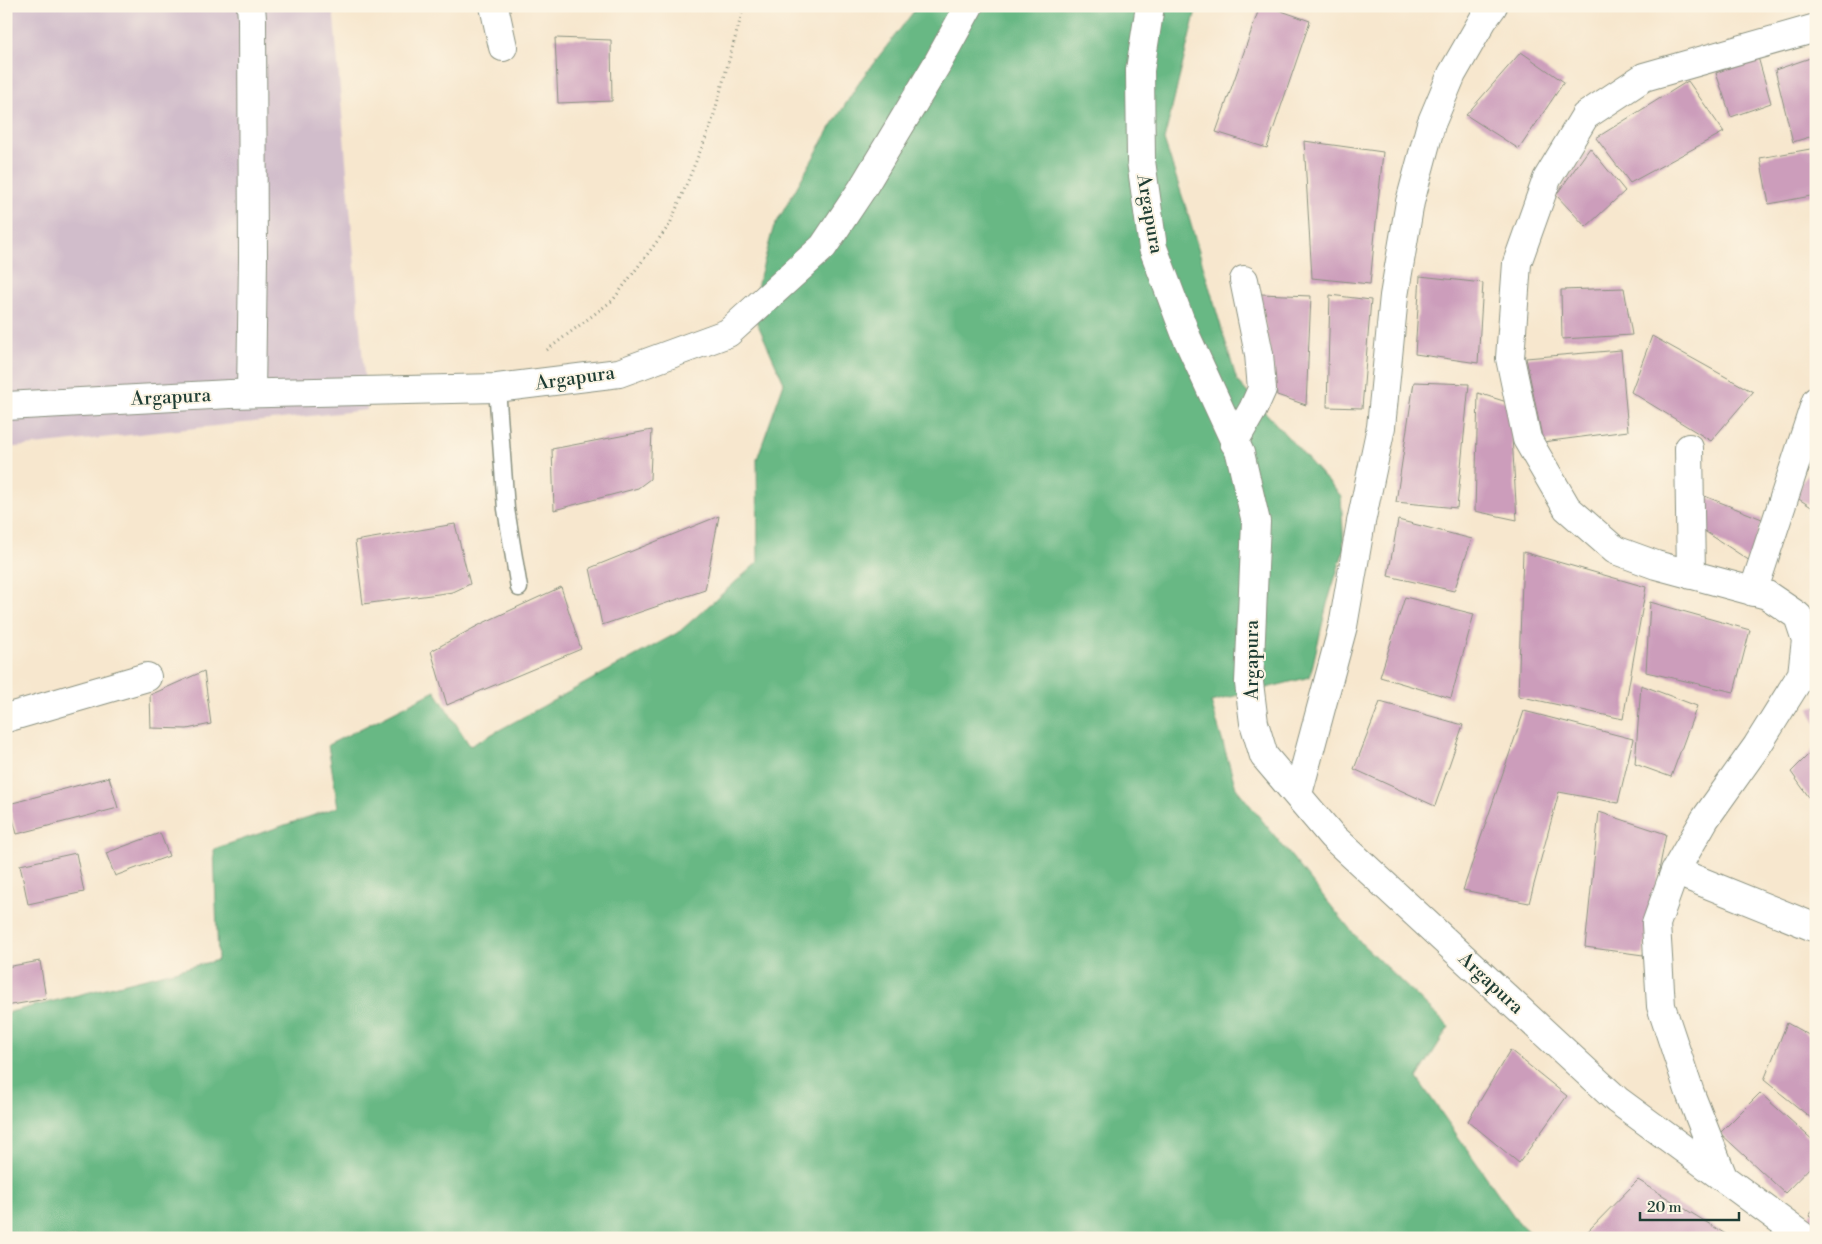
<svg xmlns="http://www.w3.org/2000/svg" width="1822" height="1244" viewBox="0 0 1822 1244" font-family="'Libre Bodoni',serif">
<rect width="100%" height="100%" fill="#fcf5e5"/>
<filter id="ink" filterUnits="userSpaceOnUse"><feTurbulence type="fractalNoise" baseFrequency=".02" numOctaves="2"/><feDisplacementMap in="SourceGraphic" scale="10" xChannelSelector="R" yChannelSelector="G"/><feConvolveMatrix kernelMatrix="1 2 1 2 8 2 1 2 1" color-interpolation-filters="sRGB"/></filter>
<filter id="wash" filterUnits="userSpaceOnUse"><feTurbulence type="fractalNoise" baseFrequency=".0096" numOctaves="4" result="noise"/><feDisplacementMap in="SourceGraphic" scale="20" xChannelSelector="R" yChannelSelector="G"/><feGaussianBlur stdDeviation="1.12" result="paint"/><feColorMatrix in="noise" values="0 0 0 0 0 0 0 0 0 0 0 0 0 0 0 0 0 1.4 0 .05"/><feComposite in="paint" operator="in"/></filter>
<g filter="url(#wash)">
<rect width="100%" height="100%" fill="#f7e7ce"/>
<path fill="#d1bdcb" d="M6 6H333L367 410 6 448Z"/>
<path fill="#67b884" stroke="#437a5c" d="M918 6H1197L1164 140 1187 211 1237 381 1341 496 1344 549 1327 604 1310 677 1211 702 1236 788 1362 944 1449 1027 1417 1078 1518 1222 1535 1238H6V1013L218 960 214 849 338 807 328 745 435 691 470 746 679 632 758 562 757 459 784 383 751 309 773 229 828 132 862 78Z"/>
<g id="blocks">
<path fill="#cc9dbb" d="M1260 6H1267L1310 21 1267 148 1216 132Z
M555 38 611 40 612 101 558 103Z
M1521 52 1564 82 1519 149 1466 115Z
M1816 56V135L1793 142 1775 70Z
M1758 57 1771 103 1731 117 1716 73Z
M1688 81 1724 132 1630 183 1596 138Z
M1304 141 1383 152 1370 284 1312 278Z
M1590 148 1625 191 1586 227 1556 195Z
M1816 148V195L1769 204 1760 158Z
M1420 276 1483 283 1478 363 1415 354Z
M1624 288 1632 335 1562 339 1561 290Z
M1260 294 1311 296 1306 405 1277 395Z
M1330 295 1371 300 1362 408 1327 407Z
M1652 336 1753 392 1711 441 1631 392Z
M1621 350 1628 431 1543 442 1526 358Z
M1414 382 1469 384 1457 508 1396 502Z
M1478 393 1510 403 1517 520 1475 511Z
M652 430 650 479 638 488 554 510 552 449Z
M1816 460V510L1794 496Z
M1702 495 1762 519 1750 561 1703 530Z
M719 516 705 590 602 625 590 568Z
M1398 520 1472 539 1454 591 1388 576Z
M455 524 470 584 453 592 363 604 355 541Z
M1523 552 1646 587 1623 719 1518 696Z
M561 587 581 649 447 705 431 651 483 623Z
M1405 597 1474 614 1451 698 1380 677Z
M1650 602 1750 630 1734 692 1646 672Z
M204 671 211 724 187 729 151 728 150 695Z
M1641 685 1697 706 1671 777 1635 764Z
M1380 702 1463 725 1435 806 1354 769Z
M1816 706V724L1809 709Z
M1524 711 1633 739 1618 803 1559 792 1529 903 1463 890Z
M1816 747V807L1791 772Z
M109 777 118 808 17 834 9 804Z
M1599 812 1666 834 1643 955 1585 947Z
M160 833 169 856 115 876 106 853Z
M76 853 84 892 28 904 20 865Z
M40 961 46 999 6 1006V967Z
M1787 1023 1816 1039V1122L1764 1080Z
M1510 1050 1567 1096 1519 1163 1468 1121Z
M1760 1093 1816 1143V1161L1785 1193 1720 1133Z
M1638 1180 1732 1238H1586L1583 1236Z
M1816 1206V1221L1809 1216Z"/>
</g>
</g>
<g filter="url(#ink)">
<use href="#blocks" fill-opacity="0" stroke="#8b9281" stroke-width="1"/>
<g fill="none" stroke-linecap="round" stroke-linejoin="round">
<defs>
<path id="service" d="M497 388 506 509 519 588"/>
<path id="minor" d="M251 6 252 19 253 260 251 393
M494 6 503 47
M1234 442 1253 409 1262 389 1259 354 1244 280
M1689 448 1691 575
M1753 592 1816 401
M6 718 147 677
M1298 794 1343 626 1361 522 1381 427 1394 296 1410 202 1431 124 1452 74 1483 20 1493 6
M1675 871 1816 928
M1723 1177 1690 1093 1661 1006 1656 924 1675 871 1705 819 1757 746 1802 674 1806 640 1798 616 1767 595 1656 565 1615 550 1567 508 1527 439 1510 358 1517 263 1547 179 1585 116 1644 77 1816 28"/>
<path id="trunk" d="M1150 6 1140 70 1141 161 1153 248 1187 338 1240 453 1256 522 1249 683 1254 723 1264 756 1332 836 1617 1100 1805 1238
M6 406 230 394 497 388 619 373 728 333 823 247 862 189 937 64 969 6"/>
</defs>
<use href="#service" stroke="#8b9281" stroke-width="19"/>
<use href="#minor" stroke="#8b9281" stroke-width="30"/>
<use href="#trunk" stroke="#8b9281" stroke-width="30"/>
<path stroke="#8b9281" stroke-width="3" stroke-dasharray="1 4" stroke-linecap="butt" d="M547 350 613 300 670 224 711 125 744 6"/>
<use href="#service" stroke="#fff" stroke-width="16"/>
<use href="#minor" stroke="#fff" stroke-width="28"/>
<use href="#trunk" stroke="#fff" stroke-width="28"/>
</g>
</g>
<g text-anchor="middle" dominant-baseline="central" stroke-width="4" stroke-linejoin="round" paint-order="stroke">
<g font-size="19" fill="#1f3d34" stroke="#fcf5e5">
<text transform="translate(1150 214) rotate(80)">Argapura</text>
<text transform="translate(575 378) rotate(-8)">Argapura</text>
<text transform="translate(171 397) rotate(-3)">Argapura</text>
<text transform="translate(1252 660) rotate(-90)">Argapura</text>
<text transform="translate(1491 983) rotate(43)">Argapura</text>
</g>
</g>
<rect width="1822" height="1244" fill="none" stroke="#fcf5e5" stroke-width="25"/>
<path d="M1640 1212v8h99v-8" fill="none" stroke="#1f3d34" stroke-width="2.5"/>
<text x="1647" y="1212" font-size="15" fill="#1f3d34" stroke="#fcf5e5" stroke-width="4" paint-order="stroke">20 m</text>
</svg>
